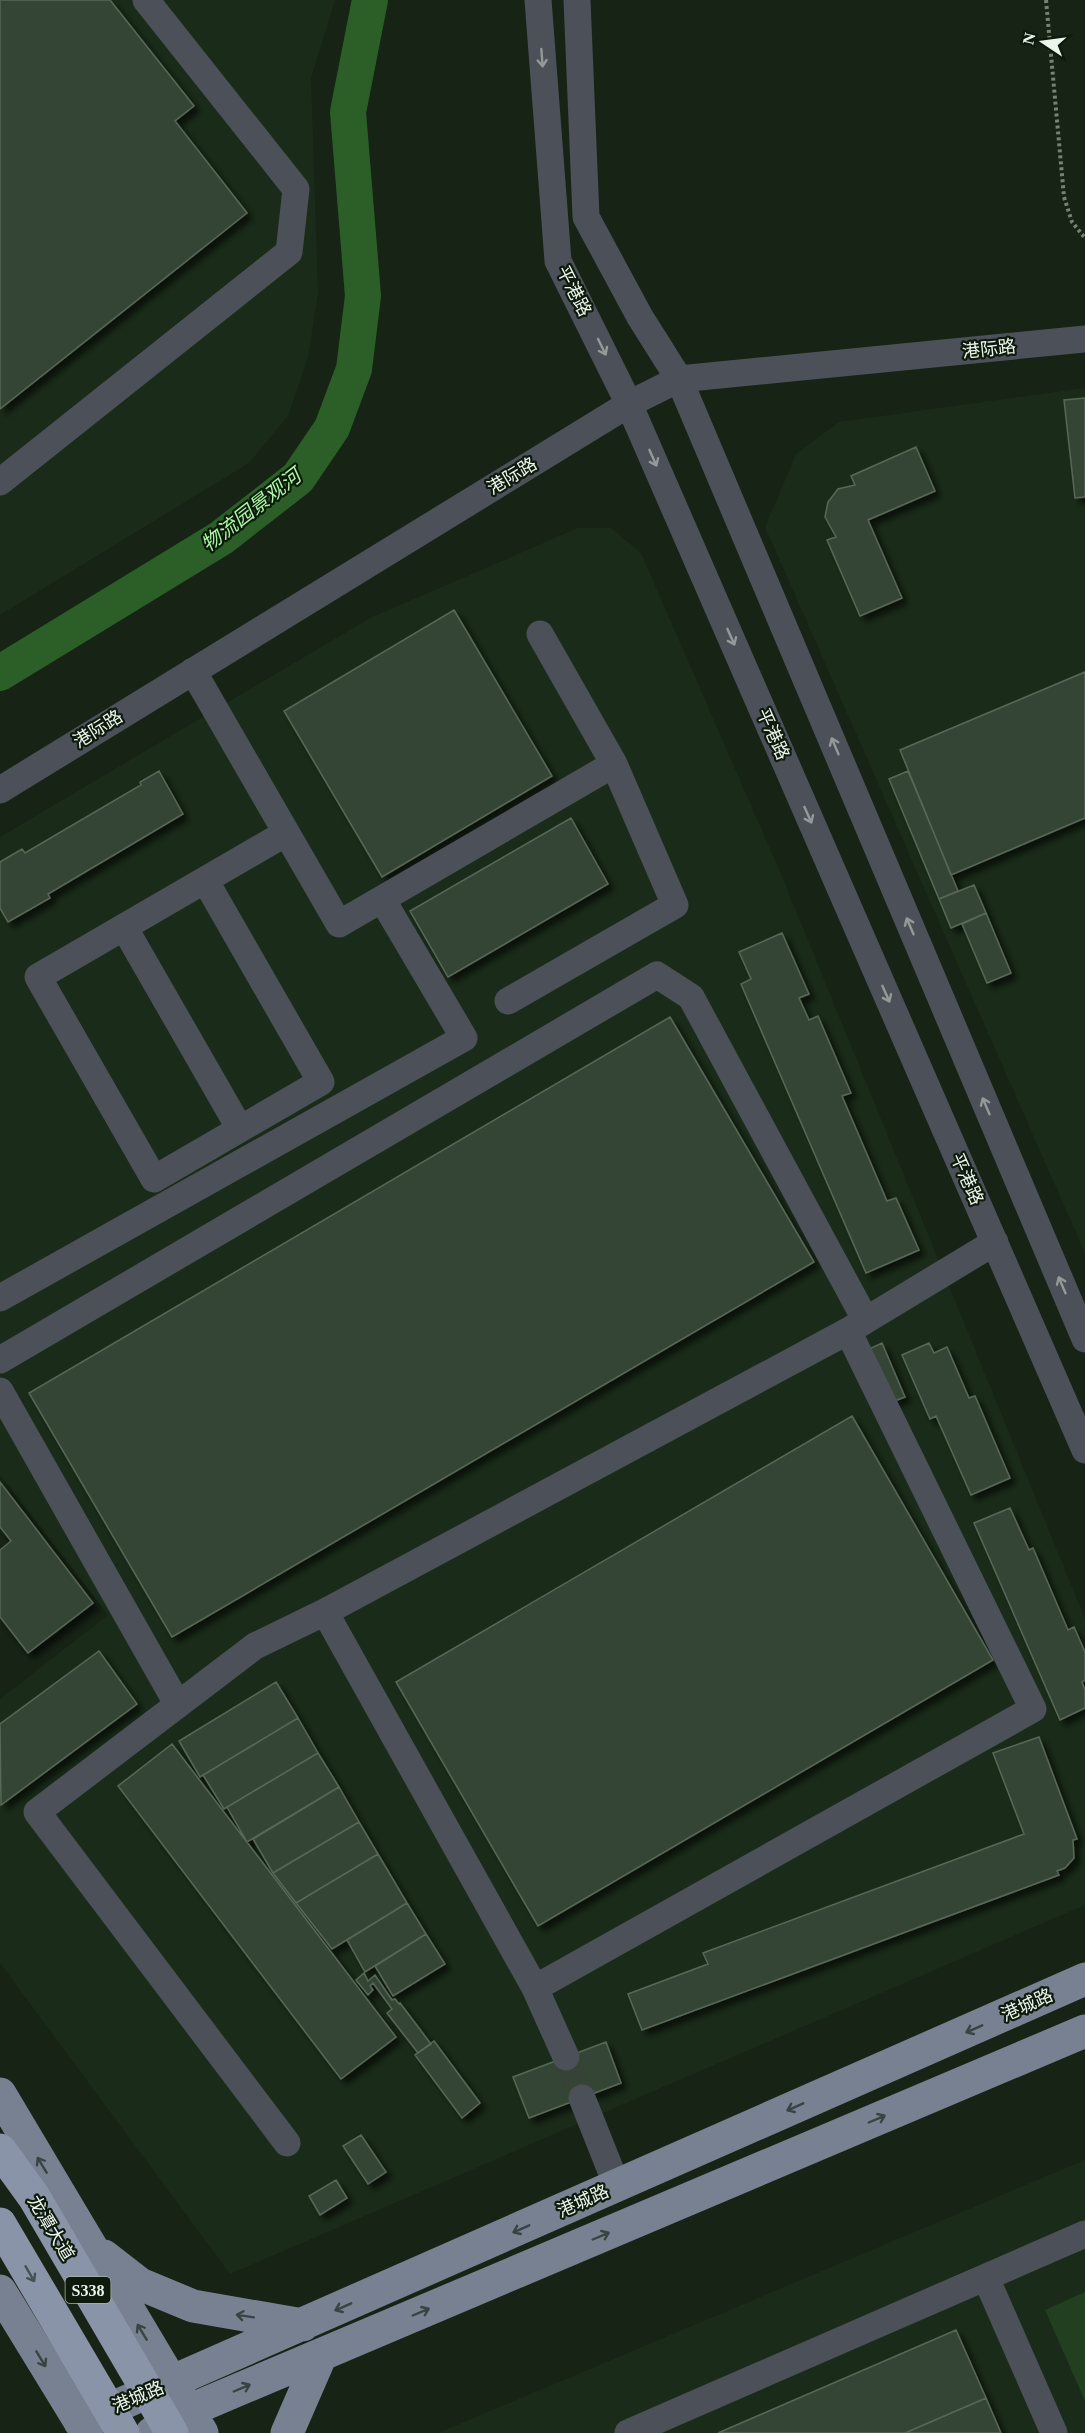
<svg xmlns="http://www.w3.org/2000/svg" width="1085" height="2433" viewBox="0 0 1085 2433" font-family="'Times New Roman','Noto Sans SC',serif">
<defs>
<filter id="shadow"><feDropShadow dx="5.5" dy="5.5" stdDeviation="3" flood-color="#0009"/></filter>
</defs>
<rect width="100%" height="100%" fill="#162315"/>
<path fill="#1a2c19" d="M0 0H335L311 78 318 293 308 358 288 416 249 463 0 615Z
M1085 388V1253L765 527 796 454 839 422Z
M578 528H611L641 553 781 874 1085 1619V1905L230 2274 0 1963V1699L108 1615 0 1475V837L370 618Z
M1085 2160V2433H438Z"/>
<path fill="#223f20" d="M1085 2292V2401L1045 2310Z"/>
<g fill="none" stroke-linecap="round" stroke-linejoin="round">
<path stroke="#2b5f27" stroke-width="36" d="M0 673 221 538 298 478 332 428 354 369 363 296 348 112 370 0"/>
</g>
<path fill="#364535" stroke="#586857" stroke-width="1.5" filter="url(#shadow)" d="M0 0H110L194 106 175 121 247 213 0 409Z
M1085 398V497L1075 498 1064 400Z
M916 447 935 491 868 520 902 598 860 616 827 540 836 537 825 517 828 502 838 489 855 485 851 476Z
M454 610 552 776 382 877 284 711Z
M1085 672V818L951 875 900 750Z
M159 771 183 814 48 894 50 898 8 922 0 908V862L22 849 25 853 141 785 140 782Z
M908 771 958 891 939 899 889 779Z
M571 818 608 884 448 977 410 911Z
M974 885 986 913 951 928 939 899Z
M986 913 1011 973 987 983 962 924Z
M782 933 809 994 799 998 809 1020 818 1016 851 1093 842 1096 887 1201 896 1198 919 1250 866 1273 741 984 751 979 739 952Z
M670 1017 814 1262 172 1637 29 1393Z
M882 1343 905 1397 892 1402 869 1349Z
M929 1343 934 1353 947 1347 969 1398 975 1396 1010 1478 971 1495 936 1416 930 1419 902 1355Z
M852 1416 993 1660 538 1926 396 1682Z
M0 1482 93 1603 28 1653 0 1617V1550L11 1541 0 1527Z
M1010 1508 1029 1550 1033 1548 1068 1630 1074 1627 1085 1652V1680L1082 1682 1085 1690V1708L1060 1720 974 1523Z
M99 1651 137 1704 1 1805 0 1724Z
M276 1682 298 1718 200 1777 179 1741Z
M298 1718 318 1753 224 1809 203 1775Z
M1039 1737 1077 1839 1073 1840 1074 1858 1065 1868 1057 1871 1059 1875 642 2030 628 1994 708 1964 703 1953 1024 1834 993 1753Z
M172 1744 396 2037 341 2079 118 1786Z
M318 1753 339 1787 247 1842 227 1807Z
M339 1787 359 1822 273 1873 253 1839Z
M359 1822 378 1854 296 1903 273 1873Z
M378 1854 407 1903 332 1949 296 1903Z
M407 1903 426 1934 365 1972 347 1940Z
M426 1934 445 1964 393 1996 375 1966Z
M364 1973 368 1981 375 1975 392 2000 395 1999 399 2004 400 2003 431 2044 418 2053 387 2013 392 2009 373 1983 370 1986 373 1990 368 1995 356 1980Z
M434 2041 480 2103 462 2118 415 2055Z
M606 2042 621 2083 529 2118 513 2077Z
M361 2135 386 2172 368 2184 343 2146Z
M336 2180 347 2198 320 2215 309 2196Z
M956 2330 986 2398 905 2433H718Z
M986 2398 1001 2433H905Z"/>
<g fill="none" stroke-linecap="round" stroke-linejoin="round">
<path stroke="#364235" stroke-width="27" stroke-dasharray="27 14" stroke-linecap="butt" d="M566 2057 582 2098"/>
<path stroke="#768275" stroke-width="4" stroke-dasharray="3 3" stroke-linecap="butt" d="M1046 0 1064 197 1072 222 1085 238"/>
<path stroke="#4c5058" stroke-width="27" d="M538 0 558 261 629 404 1085 1450
M577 0 586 217 640 317 679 379 1085 1339
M0 482 289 252 296 189 146 0
M193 671 339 924 614 764
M0 790 629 404 679 379 1085 339
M205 880 321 1082 154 1179 38 977 286 833
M124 927 240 1129
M508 1001 675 905 614 764 540 634
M0 1298 464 1038 382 899
M0 1360 657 975 691 997 865 1319
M0 1391 178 1705
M535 1988 1033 1709 848 1331
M566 2057 535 1988 325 1612 848 1331 995 1242
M582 2098 617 2186
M287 2143 37 1812 255 1646 325 1612
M986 2278 1054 2433
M628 2433 1085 2234"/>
<path stroke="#788192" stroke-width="33" d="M0 2094 202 2433
M104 2256 140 2284 193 2306 303 2325
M0 2291 87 2433
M80 2422 1085 1979
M152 2433 188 2411 1085 2031
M287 2433 321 2355"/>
<path stroke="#8994a8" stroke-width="33" d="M0 2150 34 2197 172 2433
M0 2224 123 2433"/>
</g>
<defs><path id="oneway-shaft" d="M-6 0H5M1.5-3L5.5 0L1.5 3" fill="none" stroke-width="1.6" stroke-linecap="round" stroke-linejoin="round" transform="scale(1.5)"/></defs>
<g stroke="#949a9a">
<use href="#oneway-shaft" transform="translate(542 58) rotate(86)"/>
<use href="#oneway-shaft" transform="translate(602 347) rotate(64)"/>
<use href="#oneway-shaft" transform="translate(653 458) rotate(66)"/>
<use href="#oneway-shaft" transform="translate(731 637) rotate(66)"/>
<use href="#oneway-shaft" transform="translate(835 746) rotate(-113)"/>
<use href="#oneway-shaft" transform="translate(808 815) rotate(66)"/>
<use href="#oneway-shaft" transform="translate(910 926) rotate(-113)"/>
<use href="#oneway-shaft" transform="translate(886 994) rotate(66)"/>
<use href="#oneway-shaft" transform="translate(986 1106) rotate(-113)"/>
<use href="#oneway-shaft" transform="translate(1062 1285) rotate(-113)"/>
</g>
<g stroke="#384342">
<use href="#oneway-shaft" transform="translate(974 2029) rotate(156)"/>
<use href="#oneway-shaft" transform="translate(795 2107) rotate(156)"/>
<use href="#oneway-shaft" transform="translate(877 2119) rotate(-23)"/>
<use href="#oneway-shaft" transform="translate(42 2165) rotate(-121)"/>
<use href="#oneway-shaft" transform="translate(521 2229) rotate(156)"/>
<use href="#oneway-shaft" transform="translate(601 2236) rotate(-23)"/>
<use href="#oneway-shaft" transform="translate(343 2307) rotate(156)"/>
<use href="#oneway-shaft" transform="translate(421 2312) rotate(-23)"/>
<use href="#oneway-shaft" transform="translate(245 2316) rotate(-171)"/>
<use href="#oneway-shaft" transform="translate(142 2332) rotate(-121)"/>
<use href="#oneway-shaft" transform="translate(41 2359) rotate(59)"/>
<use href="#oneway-shaft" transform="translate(242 2388) rotate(-23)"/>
</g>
<use stroke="#455152" href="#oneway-shaft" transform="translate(30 2274) rotate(60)"/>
<g text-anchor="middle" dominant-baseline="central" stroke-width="4.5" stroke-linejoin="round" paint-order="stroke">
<rect fill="#0d1a0c" stroke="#a9b3a8" stroke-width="1.5" x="65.5" y="2277" width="45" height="26" rx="4.5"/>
<g font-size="16" font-weight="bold" fill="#ecf5eb">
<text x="88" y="2290">S338</text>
</g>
<g font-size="18" fill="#ecf5eb" stroke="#0d1a0c">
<text transform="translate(574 291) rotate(63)">平港路</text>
<text transform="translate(989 349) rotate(-6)">港际路</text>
<text transform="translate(512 476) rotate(-31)">港际路</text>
<text transform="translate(98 729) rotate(-32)">港际路</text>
<text transform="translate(773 734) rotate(66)">平港路</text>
<text transform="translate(967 1179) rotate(66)">平港路</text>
<text transform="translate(1027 2005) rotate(-24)">港城路</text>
<text transform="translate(583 2201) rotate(-24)">港城路</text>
<text transform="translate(51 2228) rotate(59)">龙潭大道</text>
<text transform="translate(138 2397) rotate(-23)">港城路</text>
</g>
<g font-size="20" font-style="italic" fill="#abf7a4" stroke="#0d1a0c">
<text transform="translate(251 510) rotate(-38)">物流园景观河</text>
</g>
</g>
<g transform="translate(1043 42) rotate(283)" stroke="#0d1a0c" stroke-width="4.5" paint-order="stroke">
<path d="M0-4.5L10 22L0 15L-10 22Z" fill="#ecf5eb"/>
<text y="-9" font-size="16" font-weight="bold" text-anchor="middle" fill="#ecf5eb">N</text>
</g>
</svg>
